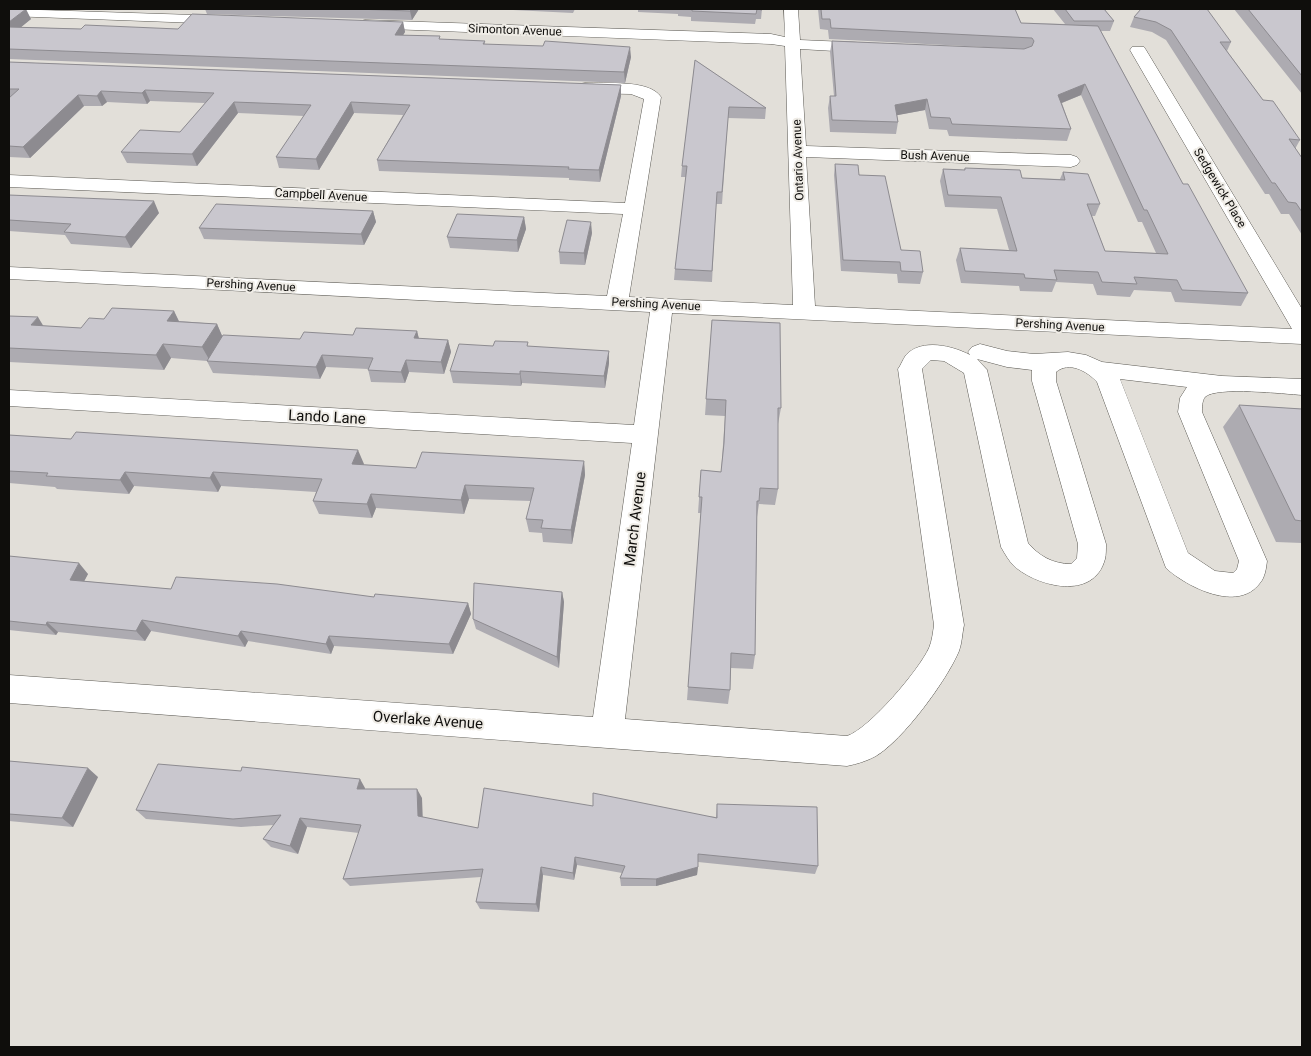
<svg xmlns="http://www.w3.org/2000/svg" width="1311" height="1056" viewBox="0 0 1311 1056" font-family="Roboto,sans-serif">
<rect width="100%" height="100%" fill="#e2dfd9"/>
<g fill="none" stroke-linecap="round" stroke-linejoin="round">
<defs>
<path id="minor" d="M9 9 225 16 230 17 232 20 230 23 225 24 9 16Z
M784 9H798L800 40 869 43 874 45 877 48 874 51 869 53 800 49 806 146 1071 155 1077 157 1080 161 1077 165 1071 167 806 157 815 306 1292 329 1130 50 1132 47H1144L1146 50 1302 309V344L672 313 625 719 847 736C869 729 919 670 929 648 932 641 933 632 934 625L898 369C901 365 903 359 906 355 922 338 953 346 970 355L968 352 972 347 980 344 1007 351 1034 354 1068 352 1086 355 1102 362 1222 376 1302 379V395C1285 394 1216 386 1205 397 1202 401 1202 407 1202 412L1267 561C1266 569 1265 577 1260 583 1238 613 1187 587 1166 568L1097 382C1087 371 1069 361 1056 372V381L1106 544C1106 549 1106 555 1105 559 1094 601 1038 587 1014 566 1009 561 1005 554 1001 547L964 373 944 361 931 360 922 369 964 625C962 634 962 643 959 651 947 680 903 740 876 756 867 761 857 764 847 766L9 703V675L593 717 632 443 9 406V390L634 425 650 312 9 279V267L607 296 623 214 9 187V175L625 203 644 99 631 94 585 93 579 92 577 88 579 84 585 83C605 84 649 79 661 97L629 297 793 305 785 46 771 44 365 28 360 27 358 24 360 21 365 20 771 34 785 37ZM977 359 1007 367 1032 370V381L1078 544 1077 558 1071 564C1053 564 1039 556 1028 543L987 370ZM1120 379 1187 387 1180 398 1178 412 1239 561 1237 569 1233 573 1215 571 1188 553Z"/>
</defs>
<use href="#minor" stroke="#5c5a54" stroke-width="1"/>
<use href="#minor" fill="#fff" fill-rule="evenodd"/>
</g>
<path fill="#adabb1" d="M9 9 31 19 21 27 81 29H178L403 22 405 32 403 35 441 39 485 41V44L631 57 625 83 9 59Z
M205 9H419L412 20 207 14Z
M491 9H575L573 13Z
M638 9H762L761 19H756L755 24 691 21V17L678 16V14L638 12Z
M818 9H1015L1021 23 1065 24 1053 9H1104L1114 21 1110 31H1101L1183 184 1248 293 1241 306 1175 302 1171 292 1134 290 1130 297 1097 295 1093 284 1056 282 1052 292 1020 291 1019 286 961 283 956 260 960 248 1009 250 997 209 945 207 940 181 943 169 964 170 965 168 1022 178 1060 179 1063 172 1100 204 1095 216H1092L1105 251 1156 253 1142 222H1138L1081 95 1062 103 1071 129 1067 141 949 136 947 130 929 129 925 110 897 115 898 122 896 134 830 132 828 108 830 96H834L830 52 832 41 1024 49 829 39 828 30 820 29Z
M1141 9 1231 42 1227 51 1263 100 1300 140 1295 149 1302 158V235L1289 214H1281L1269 194H1265L1166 40 1152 32 1130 27 1134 17Z
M1234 9H1302V94Z
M695 60 766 108 765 119 728 118 722 204H716L712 282 674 280 675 269 686 177H681L682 166Z
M9 62 621 85V96L600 182 569 180V178L379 171 377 160 403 115 354 113 319 170 279 168 276 157 304 116 238 113 197 166 127 163 121 152 180 132 205 103 150 101 147 104 107 102 102 106H84L30 158 9 157Z
M835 164 859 175 901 250 923 272 920 284 898 283 897 274 841 271 834 175Z
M9 195 159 213 131 248 71 244 65 235 9 231Z
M373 211 376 222 364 245 204 239 199 228Z
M524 217 526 229 518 252 450 248 447 237Z
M592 233 585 265 560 264 559 252Z
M174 311 179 321 217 324 222 336 300 339 353 335 417 331 419 339 448 340 451 352 444 374 409 372 405 383 371 382 368 369 326 367 320 379 213 373 207 361 171 358 164 370 9 362V316L43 326 81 328 104 319Z
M712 320 781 408 778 424V489L775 505 759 504 757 517 755 655 753 669 731 668 730 690 728 704 687 700 701 513H698L701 470 721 472 722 459 725 416 705 415Z
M493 346H528L609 363 605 388 522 383 521 386 453 383 450 371Z
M1239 405 1302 409V543L1276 542 1223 427Z
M9 435 364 464 363 465 416 468 584 461 585 475 572 544 543 542 542 533 529 532 526 519 531 501 469 499 464 514 376 508 372 518 319 514 313 501 316 492 221 486 218 492 134 486 129 494 57 489 55 487 9 483Z
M9 556 88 574 84 581 171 589 374 597 468 603 471 614 453 654 334 646 331 654 248 641 245 647 151 631 145 641 58 632 56 635 9 630Z
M562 592 564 602 559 668 476 629 473 619Z
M9 761 98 777 73 827 9 821Z
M365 788V789L422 798V817L478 828 593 806 716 817 717 804 818 866 815 874 698 862 697 875 656 886H621L620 878 622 873 577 865 574 880 543 875 539 912 480 909 476 902 481 877 350 886 343 879 359 833 307 827 298 854 271 847 263 839 274 825 241 827 146 819 136 810Z"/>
<path fill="#8d8b90" d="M26 9 31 19 9 37V22Z
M412 9H419L412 20 410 11Z
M403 22 405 32 397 45 395 35Z
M630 47 631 57 625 83 624 72Z
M1085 84 1081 95 1054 106 1058 95Z
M621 85V96L600 182 599 170Z
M145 90 150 101 147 104 142 93Z
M101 91 107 102 102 106 97 96Z
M78 95 84 106 30 158 23 147Z
M927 99 925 110 893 116 895 105Z
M234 102 238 113 197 166 192 154Z
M351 102 354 113 319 170 316 159Z
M154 201 159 213 131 248 125 237Z
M373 211 376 222 364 245 361 234Z
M524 217 526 229 518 252 517 240Z
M591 222 592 233 585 265 584 253Z
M174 311 181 326 167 321Z
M38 317 47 332 31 325Z
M217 324 223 338 210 361 202 347Z
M417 331 420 343 414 338Z
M448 340 451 352 444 374 441 362Z
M163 344 171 358 164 370 156 355Z
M609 351V363L605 388 604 376Z
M322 355 326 367 320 379 316 367Z
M406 360 409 372 405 383 401 372Z
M520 371 522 383 521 386 520 374Z
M358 450 364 464 358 478 352 464Z
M584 461 585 475 572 544 571 530Z
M125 472 134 486 129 494 120 480Z
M213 472 221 486 218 492 210 478Z
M465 485 469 499 464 514 461 500Z
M371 494 376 508 372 518 367 504Z
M79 563 88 574 79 591 70 580Z
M562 592 564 602 559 668 557 657Z
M468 603 471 614 453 654 449 644Z
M142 620 151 631 145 641 136 631Z
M47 622 58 632 56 635 46 625Z
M241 631 248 641 245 647 238 636Z
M329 636 334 646 331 654 326 644Z
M88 768 98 777 73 827 62 818Z
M360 779 365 788 362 798 357 789Z
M417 789 422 798 423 824 418 816Z
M300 818 307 827 298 854 290 846Z
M575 857 577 865 574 880 573 873Z
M541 867 543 875 539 912 536 904Z
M698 867 697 875 656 886V879Z"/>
<path fill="#c9c7ce" stroke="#8d8b90" d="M9 9H26L9 22Z
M355 9H412L410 11Z
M692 9H762V10L757 9 756 14 692 11Z
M821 9H1015L1021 23 1098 26 1183 184H1188L1248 293 1182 290 1177 280 1134 277 1137 284 1102 282 1098 272 1054 270 1057 280 1025 278 1024 274 965 271 960 248 1017 251 1001 197 948 195 943 169 965 170V168L1020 170 1022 178 1065 180 1063 172 1088 174 1100 204H1087L1105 251 1168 254 1147 210H1144L1085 84 1058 95 1071 129 952 124 950 118 931 117 927 99 895 105 898 122 832 120 830 96H836L832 41 1024 49 1032 46 1034 41 1032 38 831 28 830 19H822Z
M1065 9H1104L1114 21H1074Z
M1141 9H1207L1231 42H1220L1263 100 1273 101 1300 140 1289 139 1302 158V212L1296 203 1288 202 1275 183H1272L1171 30 1156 22 1134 17Z
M1248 9H1302V76Z
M192 14 403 22 395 35 440 36 439 39 485 41 483 44 543 46 545 41 630 47 624 72 9 49V27L81 29 85 25 178 29Z
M695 60 766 108 729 107 722 192H717L712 271 675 269 687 166H682Z
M9 62 621 85 599 170 568 169 569 167 377 160 410 105 351 102 316 159 276 157 311 105 234 102 192 154 121 152 140 130 180 132 214 93 145 90 142 93 101 91 97 96 78 95 23 147 9 146V98L19 89H9Z
M835 164 858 165 859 175 885 176 901 250 920 251 923 272 901 271 900 262 843 260Z
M9 195 154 201 125 237 64 232 71 224 9 220Z
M216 204 373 211 361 234 199 228Z
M457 214 524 217 517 240 447 237Z
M567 220 591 222 584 253 559 252Z
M112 308 174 311 167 321 217 324 202 347 163 344 156 355 9 348V316L38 317 31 325 81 328 89 318 104 319Z
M712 320 780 323 781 408H778V489L760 488 759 501H757L755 655 731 653 730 690 688 687 702 497H699L701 470 721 472 724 443 726 400 706 399Z
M356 328 417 331 414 338 448 340 441 362 406 360 401 372 368 370 373 358 322 355 316 367 207 361 223 335 300 339 304 332 353 335Z
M495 341 528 342 527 346 609 351 604 376 520 371V374L450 371 459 344 493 346Z
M1239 405 1302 409V521L1295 520Z
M76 432 358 450 352 464 416 468 422 452 584 461 571 530 541 528 543 520 526 519 534 488 465 485 461 500 371 494 367 504 313 501 322 479 213 472 210 478 125 472 120 480 46 476 48 473 9 471V435L71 439Z
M9 556 79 563 70 580 171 589 176 577 277 584 374 597 375 594 468 603 449 644 329 636 326 644 241 631 238 636 142 620 136 631 47 622 46 625 9 621Z
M474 583 562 592 557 657 473 619Z
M9 761 88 768 62 818 9 814Z
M158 764 241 771 242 767 360 779 357 789H417L418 816 478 828 484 788 593 806V793L717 818V804L817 807 818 866 698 854V867L656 879 620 878 625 866 575 857 573 873 541 867 536 904 476 902 483 869 343 879 361 825 300 818 290 846 263 839 281 815 233 819 136 810Z"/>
<g text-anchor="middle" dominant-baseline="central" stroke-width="4" stroke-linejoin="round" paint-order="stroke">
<g font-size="12" fill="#0f0e0c" stroke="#efece6">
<text transform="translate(515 30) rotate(2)">Simonton Avenue</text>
<text transform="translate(935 156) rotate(2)">Bush Avenue</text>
<text transform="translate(798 160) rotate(-92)">Ontario Avenue</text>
<text transform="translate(1220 188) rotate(59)">Sedgewick Place</text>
<text transform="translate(321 195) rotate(3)">Campbell Avenue</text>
<text transform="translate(251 285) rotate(3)">Pershing Avenue</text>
<text transform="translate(656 304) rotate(3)">Pershing Avenue</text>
<text transform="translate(1060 325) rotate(3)">Pershing Avenue</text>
</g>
<g font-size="15" fill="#0f0e0c" stroke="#efece6">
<text transform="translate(327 417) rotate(3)">Lando Lane</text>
<text transform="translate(635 519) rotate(-83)">March Avenue</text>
<text transform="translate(428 720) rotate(4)">Overlake Avenue</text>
</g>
</g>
<rect width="1311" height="1056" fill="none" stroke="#0f0e0c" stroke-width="20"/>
</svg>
